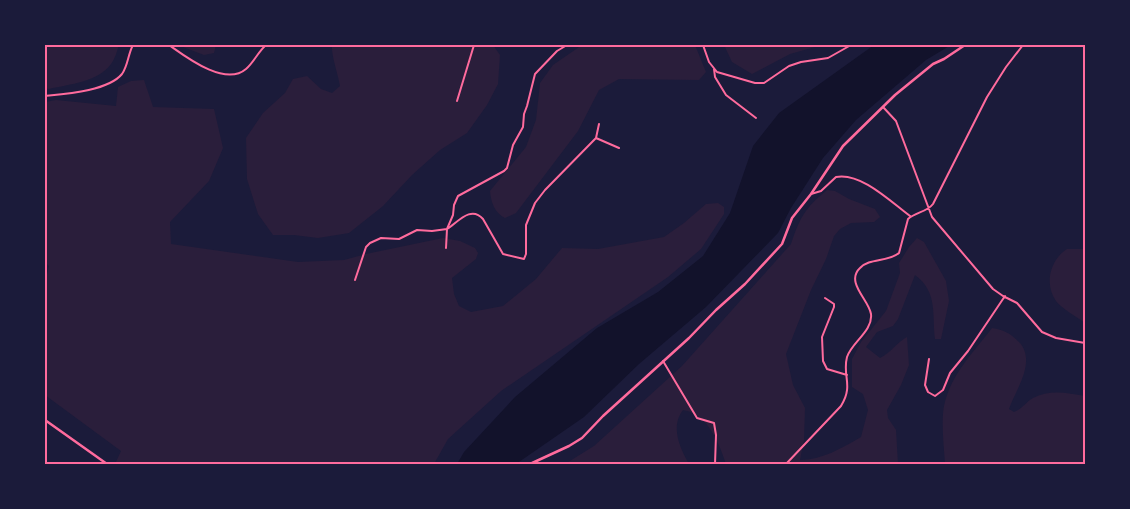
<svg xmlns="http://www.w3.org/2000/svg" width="1130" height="509" viewBox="0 0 1130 509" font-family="Ubuntu,sans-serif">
<rect width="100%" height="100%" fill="#1b1b3a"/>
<path fill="#2a1e3b" d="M45 45H119C117 51 115 59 111 64 98 82 70 84 49 89L45 88Z
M178 45H216L214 53 204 55Z
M332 45H493L500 55 498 84 487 105 467 133 440 150 412 175 383 206 349 233 318 238 294 235H273L258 214 247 179 246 138 263 113 285 93 293 79 307 76 321 89 332 93 340 86C338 74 331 55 332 45Z
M582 45H695L706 72 699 80 619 79 599 90 578 131 516 213 505 218C495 213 491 203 490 191L526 147 536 120 540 83 553 65Z
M724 45H822L790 54 752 74 732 62Z
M144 80 153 107 214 109 223 148 209 181 170 222 171 244 298 262 344 260 366 254 443 238 460 241 475 248 478 253 476 259 452 278 454 294 459 306 471 312 503 306 536 279 562 248 598 249 664 237 684 223 706 204 718 203 724 207V214L701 249 668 277 501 391 448 439 434 464H115L121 451 45 395V282L49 266 45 262V102L56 100 116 106 118 87 131 81Z
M827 190 835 191 849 199 875 209 880 217 874 222 851 223 840 229 834 236 826 259 811 290 786 354 793 385 805 408 804 440 800 460C822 460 842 448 861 437L868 410 863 394 852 387V359L861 342 886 311 900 273 899 263 909 247 917 238 924 242 946 281 949 301 941 339H935C932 314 938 292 915 275L898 319 893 326 877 332 866 347 880 358C891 353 897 342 907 337L909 365 901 385 887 410 888 418 896 430 898 464H726C719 443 708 414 683 410 670 427 680 448 689 464H565L594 446 682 366 791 244C800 217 805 208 827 190Z
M1067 249H1085V323C1077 317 1061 308 1056 301 1044 284 1050 260 1067 249Z
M992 328C1004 330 1010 333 1019 342 1037 361 1016 389 1009 409L1014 412C1022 409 1026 402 1033 398 1050 389 1067 393 1085 396V464H945C944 448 941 421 944 406 951 374 973 353 992 328Z"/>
<path fill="#12122b" d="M874 45H951L926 60 856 120 823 158 791 208 778 233 706 307 639 364 584 417 516 464H457L464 452 515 397 597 328 658 292 703 256 730 213 753 146 779 113Z"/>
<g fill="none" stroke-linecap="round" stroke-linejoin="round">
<path stroke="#ff6b9d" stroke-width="2" d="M169 45C186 57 225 87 246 69 254 62 258 52 266 45
M703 45 709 62 717 72 755 83H764L789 66 801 62 828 58 851 45
M714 69 715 77 726 95 756 118
M45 96C65 94 108 91 122 74 128 66 128 54 133 45
M457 101 474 45
M883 107 896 121 932 217 993 289 1003 296 1017 303 1042 332 1056 338 1085 343
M596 138 619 148
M811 194 821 191 836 177C861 172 891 202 910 216
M446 248 447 229C458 222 471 205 483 219L503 254 524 259 526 254V225L535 203 545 190 596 138 599 124
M355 280 366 247 370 243 381 238 399 239 417 230 432 231 447 229 453 215 454 205 458 196 504 171 507 168 513 145 523 127 524 114 527 106 535 74 557 51 567 45
M825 298 834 304V307L822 337 823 361 827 369 847 375
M929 359 925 385 928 392 935 396 943 390 950 373 968 351 1005 296
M663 361 697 418 714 423 716 435 715 464
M786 464 841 406C854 385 842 376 847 357 852 342 873 331 871 314 869 300 845 282 860 268 869 258 888 262 899 253L908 219C916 212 927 212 933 204L987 97 1006 67 1023 45"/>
<path stroke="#ff6b9d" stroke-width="2.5" d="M45 420 107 464"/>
<path stroke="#ff6b9d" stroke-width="2.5" d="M530 464 569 446 582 438 603 416 689 338 716 310 745 284 782 244 792 218 811 194 843 146 895 95 933 64 944 59 965 45"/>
</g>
<rect width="1130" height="509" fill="none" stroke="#1b1b3a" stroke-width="92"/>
<rect x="46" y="46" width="1038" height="417" fill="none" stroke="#ff6b9d" stroke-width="2"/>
</svg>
